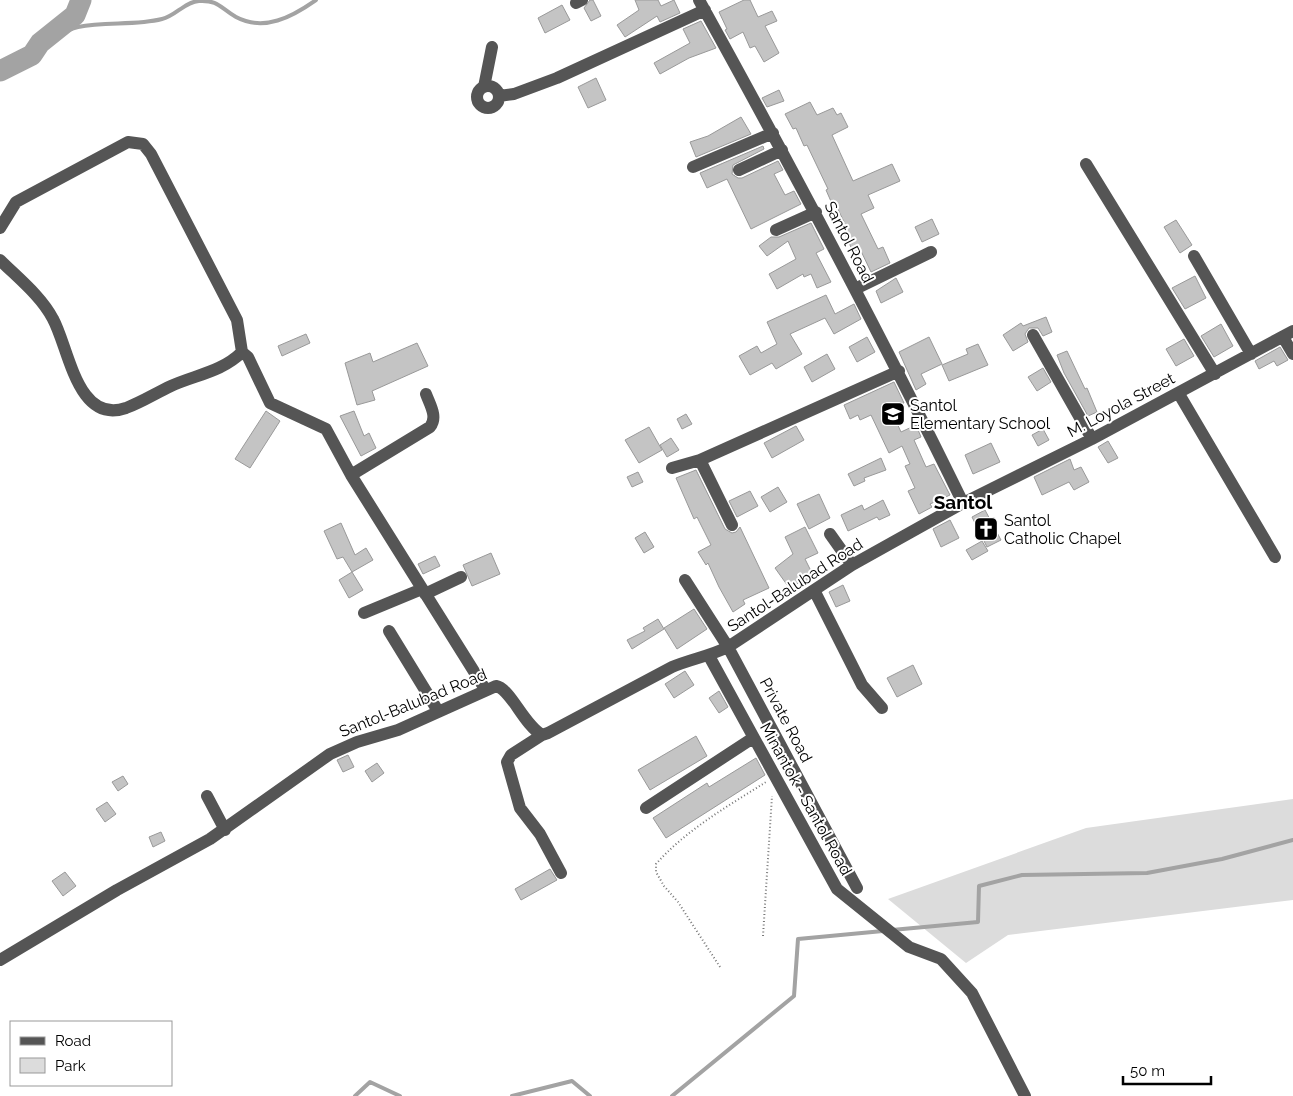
<svg xmlns="http://www.w3.org/2000/svg" width="1293" height="1096" viewBox="0 0 1293 1096" font-family="Raleway,sans-serif">
<rect width="100%" height="100%" fill="#fff"/>
<path fill="#dcdcdc" d="M1293 799V900L1008 935 966 963 888 899 1086 828Z"/>
<g fill="none" stroke-linecap="round" stroke-linejoin="round">
<path stroke="#a3a3a3" stroke-width="4" d="M40 43C52 38 66 30 78 27 105 21 135 26 162 19 176 16 184 2 199 1 219 0 220 8 236 17 264 32 292 17 316 0
M892 930 978 922 979 886 1022 875 1147 873 1222 859 1293 840
M355 1096 370 1082 400 1096
M512 1096 572 1081 590 1096
M672 1096 794 996 798 939 883 931"/>
<path stroke="#a3a3a3" stroke-width="21" d="M0 71 32 55 40 43 75 15 81 0"/>
</g>
<path fill="#c4c4c4" stroke="#999" d="M590 0H593L601 16 591 21 584 8Z
M635 0H658L661 6 674 0 680 13 660 22 657 16 625 37 617 25 639 10Z
M744 0H750L758 17 772 11 777 21 765 26 779 53 764 62 755 46 750 48 743 32 730 39 725 30 727 29 719 12Z
M562 5 570 20 545 33 538 18Z
M701 21 716 48 689 58 660 74 654 63 690 43 683 29Z
M596 78 606 100 588 108 578 87Z
M779 90 784 101 767 107 762 98Z
M810 102 817 115 833 108 837 115 841 113 848 127 832 135 853 181 892 164 900 181 868 195 874 208 861 214 878 249 883 247 890 263 871 272 860 249 853 252 841 224 844 222 836 205 833 206 826 190 828 189 807 145 804 146 796 128 793 129 785 114Z
M741 117 751 134 696 157 690 142 708 136Z
M763 146 764 149 733 165 732 174 738 178H742L778 161 783 170 774 174 785 195 794 191 801 204 751 229 727 179 707 188 700 173Z
M932 219 939 234 922 242 915 227Z
M1176 220 1192 245 1180 253 1164 227Z
M811 223 824 249 816 253 831 282 817 288 811 274 804 277 803 274 777 289 769 274 796 259 788 241 767 256 759 246 771 237H779Z
M1195 276 1206 298 1185 309 1172 288Z
M896 278 903 292 881 303 876 291Z
M826 295 835 314 854 304 861 319 834 334 825 318 790 334 802 354 776 369 772 363 750 375 739 356 757 346 761 353 777 344 767 322Z
M1046 317 1052 332 1043 336 1038 328H1029L1025 334 1028 342 1013 351 1003 335 1021 323 1023 326Z
M1221 324 1233 346 1214 357 1201 336Z
M306 334 310 343 282 356 278 346Z
M867 337 875 352 857 362 849 347Z
M929 337 942 364 921 374 926 384 916 390 899 352Z
M1184 339 1194 356 1176 366 1166 349Z
M417 343 428 366 372 391 375 400 357 405 345 363 370 353 373 362Z
M978 344 988 365 949 381 942 365 968 354 966 349Z
M1280 347 1288 360 1277 366 1274 361 1259 369 1255 361Z
M1067 351 1085 389 1087 388 1097 412 1088 416 1064 373 1057 355Z
M827 354 835 369 812 382 804 367Z
M1043 368 1051 382 1037 391 1028 377Z
M894 382 904 403 891 410 901 432 916 425 921 437 914 440 926 467 934 464 950 495 930 504 932 507 919 514 908 491 915 488 905 466 910 464 902 446 889 453 871 415 860 420 858 415 850 419 844 405Z
M266 411 280 421 250 468 235 459Z
M354 411 364 436 369 433 376 448 361 456 340 416Z
M686 414 692 424 682 429 677 419Z
M796 426 804 440 772 458 764 443Z
M649 427 662 450 639 463 625 440Z
M1043 429 1049 440 1038 446 1032 435Z
M671 438 679 450 667 457 660 445Z
M1108 441 1118 458 1108 463 1098 447Z
M991 443 1000 462 973 474 965 455Z
M881 458 886 470 864 478 865 481 854 486 848 474Z
M1070 459 1074 470 1081 467 1089 482 1074 490 1069 482 1042 495 1034 477Z
M696 470 725 529 732 533 736 532 740 527 769 588 743 600 745 604 733 612 719 587 708 563 706 565 698 552 711 545 697 517 694 519 676 478Z
M638 472 643 482 632 487 627 477Z
M778 487 787 502 770 512 761 497Z
M750 491 758 506 737 517 729 501Z
M819 494 830 518 809 529 797 504Z
M883 500 890 515 879 520 877 517 848 531 841 515 862 505 864 510Z
M985 510 1001 540 987 547 972 517Z
M950 520 959 538 941 547 933 529Z
M341 523 355 555 366 548 373 560 352 572 343 557 337 559 324 531Z
M805 527 818 553 805 559 814 577 802 583 801 581 790 589 775 568 793 554 785 537Z
M645 532 654 547 644 553 635 538Z
M982 541 988 551 972 560 966 550Z
M491 553 500 574 472 586 463 565Z
M435 556 440 566 423 574 418 564Z
M352 572 363 590 349 598 339 580Z
M843 585 850 601 836 607 829 592Z
M694 609 707 629 677 649 664 628Z
M658 619 664 629 632 649 627 640 645 631 643 628Z
M913 665 922 684 897 697 887 678Z
M685 671 694 685 674 698 665 684Z
M719 691 728 707 719 713 709 698Z
M696 736 707 756 650 790 638 770Z
M348 755 354 767 343 772 337 760Z
M756 758 765 775 666 838 653 818 707 783 709 787Z
M377 763 384 773 372 782 365 771Z
M123 776 128 784 118 791 112 782Z
M107 802 116 814 105 822 96 809Z
M161 832 165 841 153 847 149 837Z
M550 869 557 880 521 900 515 889Z
M65 872 76 886 63 896 52 881Z"/>
<g fill="none" stroke-linecap="round" stroke-linejoin="round">
<path stroke="#777" stroke-width="2" stroke-dasharray="1 2.5" stroke-linecap="butt" d="M763 936 772 796
M720 967 678 902 664 886 656 872V864C686 830 728 806 766 782"/>
<path stroke="#555" stroke-width="12" d="M699 0C791 166 880 333 963 503
M576 3 582 0
M477 97a11 11 0 1 1 22 0a11 11 0 1 1-22 0Z
M484 87 492 47
M499 96 514 94 557 78 705 10
M1086 164 1215 374
M693 167 773 133
M739 170 782 150
M0 228 16 202 128 142 143 144 151 154 237 320 242 352C222 372 195 375 171 386 156 393 142 402 126 408 77 425 69 348 53 319 41 296 18 278 0 260
M776 230 816 212
M1194 256 1251 354
M855 289 931 252
M1033 335 1092 439
M1283 337 1293 354
M242 352 248 357 270 403 326 429 351 475 485 689
M1179 394 1275 557
M700 460 732 525
M672 468 700 460 899 371
M351 475 430 427C438 417 430 405 426 394
M830 534 852 565
M685 580 728 647 857 888
M814 590 862 685 882 708
M425 594 461 577
M364 613 422 589
M389 631 438 711
M709 656 837 889 909 947 941 959 972 993 1025 1096
M542 735 511 755 507 762 520 808 540 834 561 873
M207 796 225 830
M646 808 753 738
M0 960 117 890 210 839 330 754 357 742 398 730 496 686C511 689 523 724 542 735L548 733 672 667C691 659 710 656 728 647L852 565 963 503 1092 439 1293 331"/>
</g>
<defs>
<symbol id="school-square" viewBox="-11 -11 22 22"><rect x="-9" y="-9" width="18" height="18" rx="4" fill="#000" stroke="#fff"/><path d="M0-5L7-2L0 1L-7-2ZM-4 1L0 2.5L4 1V4Q0 6-4 4Z" fill="#fff"/></symbol>
<symbol id="church-square" viewBox="-11 -11 22 22"><rect x="-9" y="-9" width="18" height="18" rx="4" fill="#000" stroke="#fff"/><path d="M-1.2-6h2.4v3.5h3.3v2.4h-3.3V6h-2.4V-.1h-3.3v-2.4h3.3Z" fill="#fff"/></symbol>
</defs>
<g fill-rule="evenodd">
<use href="#school-square" x="879" y="400" width="28" height="28"/>
<use href="#church-square" x="972" y="515" width="28" height="28"/>
</g>
<g text-anchor="middle" dominant-baseline="central" stroke-width="4" stroke-linejoin="round" paint-order="stroke">
<g font-size="16" fill="#000" stroke="#fff">
<text transform="translate(849 242) rotate(63)">Santol Road</text>
<text transform="translate(1121 405) rotate(-28)">M. Loyola Street</text>
<text transform="translate(795 585) rotate(-33)">Santol-Balubad Road</text>
<text transform="translate(413 703) rotate(-22)">Santol-Balubad Road</text>
<text transform="translate(786 720) rotate(62)">Private Road</text>
<text transform="translate(806 799) rotate(61)">Minantok - Santol Road</text>
</g>
<g font-size="16" fill="#000" stroke="#fff" text-anchor="start">
<text x="910" y="405">Santol<tspan x="910" dy="18">Elementary School</tspan></text>
<text x="1004" y="520">Santol<tspan x="1004" dy="18">Catholic Chapel</tspan></text>
</g>
<g font-size="19" font-weight="bold" fill="#000" stroke="#fff">
<text x="963" y="502">Santol</text>
</g>
</g>
<rect x="10" y="1021" width="162" height="65" fill="#ffffff" stroke="#999999"/>
<rect x="20" y="1037" width="25" height="8" fill="#555555" stroke="#999999"/>
<text x="55" y="1046" font-size="15" fill="#000000">Road</text>
<rect x="20" y="1058" width="25" height="15" fill="#dcdcdc" stroke="#999999"/>
<text x="55" y="1071" font-size="15" fill="#000000">Park</text>
<path d="M1123 1076v8h88v-8" fill="none" stroke="#000000" stroke-width="2.5"/>
<text x="1130" y="1076" font-size="15" fill="#000000" stroke="#ffffff" stroke-width="4" paint-order="stroke">50 m</text>
</svg>
